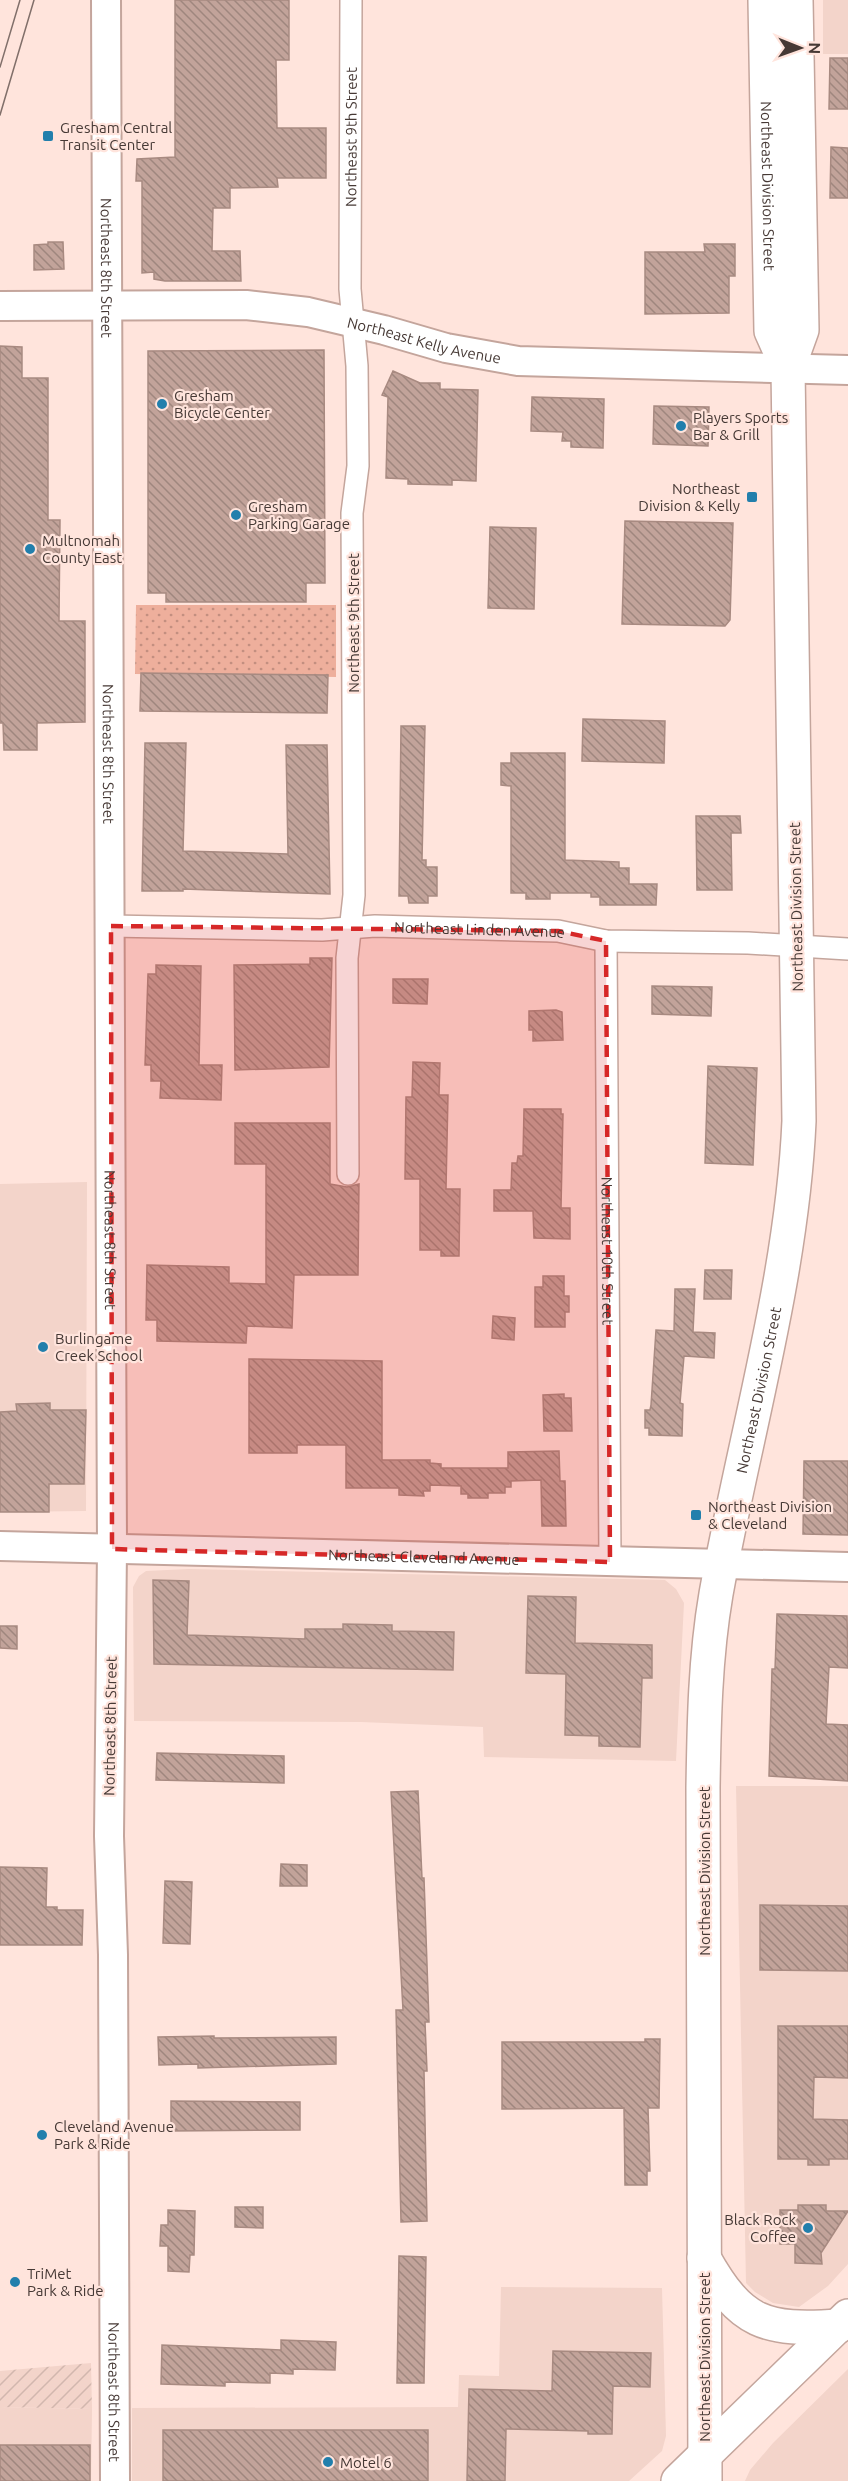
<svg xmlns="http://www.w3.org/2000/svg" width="848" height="2481" viewBox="0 0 848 2481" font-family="Ubuntu,sans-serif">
<defs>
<pattern id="industrial-furrows" width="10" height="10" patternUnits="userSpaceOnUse" patternTransform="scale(1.5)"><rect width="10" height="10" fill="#f3d4ca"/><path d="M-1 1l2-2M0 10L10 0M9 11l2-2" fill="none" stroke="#d2b7ae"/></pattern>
<pattern id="park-dots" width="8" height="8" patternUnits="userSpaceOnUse" patternTransform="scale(1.5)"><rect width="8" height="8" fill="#eeaf9c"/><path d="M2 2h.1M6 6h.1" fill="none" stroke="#c38f80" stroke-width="1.8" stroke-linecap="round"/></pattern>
<pattern id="building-back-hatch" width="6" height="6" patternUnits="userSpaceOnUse" patternTransform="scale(1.5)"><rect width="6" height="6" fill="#c2a39a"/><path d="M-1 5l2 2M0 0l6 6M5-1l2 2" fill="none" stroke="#9f867e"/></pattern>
</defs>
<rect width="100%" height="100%" fill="#ffe4dc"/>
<path fill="#f3d4ca" d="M823 0H848V54H823Z
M87 1182 86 1511 0 1512V1184Z
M189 1569 665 1580 676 1589 684 1603 676 1761 484 1757 483 1727 361 1722 134 1721 133 1587 139 1576 146 1571Z
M736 1786H848V2264L828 2286 799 2307 773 2303 755 2292 746 2283Z
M501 2287 662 2288 666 2436 662 2451 629 2481H132V2408L458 2407 459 2375 499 2376Z
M848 2369V2481H745L750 2470 773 2443Z
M0 2407 92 2409 91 2481H0Z"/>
<path fill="url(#industrial-furrows)" d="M91 2363 92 2409 0 2407V2371Z"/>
<path fill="url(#park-dots)" d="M136 605H336V677L135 674Z"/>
<path fill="url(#building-back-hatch)" stroke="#a88a81" stroke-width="1.5" d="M175 0H289V60H276L277 128H326V178H277L278 187 230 188V208H213L212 251H240L241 281H165L154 279V272L142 273V181H136L137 159 175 157Z
M830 58H848V109H829Z
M831 147 848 148V198H830Z
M48 242H63L64 269 34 270V245L48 244Z
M704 244H735V276H729V313L645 314V252H705Z
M0 346 22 347V378H48V520H60L59 621H85V722L37 723V750H4L3 723H0Z
M324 350 325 583H306V602H166V593H148V351Z
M393 371 420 383H440V389L478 390 476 481 452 480V485L408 484V479L386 478 388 397 382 395Z
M532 397 604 399 603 448 571 447V441H562L563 432 531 431Z
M654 406 709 407 708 446 653 444Z
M625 521 733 523 730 620 725 626 622 624Z
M490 527 536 528 534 609 488 608Z
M141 673 328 675 327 713 140 711Z
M583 719 665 721 664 763 582 761Z
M401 726H425L422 860H426V867H437V896H428V903H409L408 896H399Z
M145 743H186L183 851 288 854 286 745H327L330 894 183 889V891H142Z
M511 753H565V860L619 862V868H629V884H657L656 905H600V897H591V893H550V899H526V893H511V786L501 785V763H511Z
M696 816H740L741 833H731L732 890H697Z
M310 958H332L329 1067 235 1070 234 965 310 964Z
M156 965 201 966 199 1065H222L221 1100 160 1098 161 1081H151V1065H145L148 974H156Z
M393 979H428L427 1004 393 1003Z
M652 986 712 987 711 1016 652 1014Z
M556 1010 562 1012 563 1040 533 1041V1030H529V1011Z
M413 1062 440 1063 439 1095H448L446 1189H460L459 1256H441V1250H420V1179H405L406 1097H412Z
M708 1066 757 1068 753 1165 705 1163Z
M524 1109H561V1114H563L561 1208H570V1239L534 1238 533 1211H494V1190H511L512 1163H517L518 1156H523Z
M235 1123H330V1184L347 1187 359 1184 358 1275H294L292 1328 247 1326 246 1343 157 1341V1320H146L147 1265 229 1267V1283L266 1284V1164H235Z
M705 1270H732L731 1299H704Z
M543 1276H564V1296H569V1312H565V1327H535V1287H543Z
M675 1289H695L693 1332 715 1333 714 1358 684 1356 680 1403 683 1404 682 1436 649 1435V1428H645V1410H650L651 1405 656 1330 674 1331Z
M493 1316 515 1318 514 1340 492 1338Z
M249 1359 382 1361V1460H430V1463L441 1464V1468H508V1452L559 1451 560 1481H565L566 1526H542L541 1480 511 1481V1487H505V1493H488V1498H468V1494H461V1486L430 1485V1491H423L424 1496 399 1495V1488H346V1445H297V1453H249Z
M564 1394V1398H571L572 1431H544L543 1395Z
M50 1403V1410H86L84 1484H49V1512H0V1412L17 1411 16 1404Z
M804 1461H848V1535L803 1534Z
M153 1580 189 1581 187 1635 305 1639V1629H343V1624L392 1625V1631L454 1632 453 1670 154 1664Z
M528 1596 576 1597 575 1643 652 1645V1678H642L640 1747 599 1746V1736L565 1735 566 1674 526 1673Z
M777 1614 847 1616 848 1668 829 1667 826 1724 848 1725V1781L769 1776 772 1669H775Z
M0 1626H17V1649L0 1648Z
M157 1753 284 1756V1783L156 1780Z
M418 1791 422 1878H424L429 2022H425L427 2071H424L427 2221 401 2222 396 2010H403L391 1792Z
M281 1864 307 1865V1886H280Z
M0 1867 47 1868 46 1907H57V1910H83L82 1945H0Z
M165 1881 192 1882 190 1944 163 1943Z
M760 1905 848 1906V1971L760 1970Z
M778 2026H848V2078L814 2077 813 2119 848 2120V2159H829V2165H808V2159H778Z
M214 2036V2038L336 2037V2064L198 2068V2064L159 2065 158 2037Z
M645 2039H660L659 2108H648L650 2171H647V2185H625L624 2108 502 2109V2042H645Z
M171 2101 300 2102V2130L171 2131Z
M798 2205H826V2211H848L821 2253 822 2264 795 2263V2244H780V2210H798Z
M235 2207H263V2228L235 2227Z
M168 2210 195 2211 194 2255H190L189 2272 168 2271V2246H160L161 2225H168Z
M399 2256 426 2257 424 2383H397Z
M281 2340 336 2342 335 2370 293 2369V2374L270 2373V2383L225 2382V2386L161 2384 162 2345 281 2350Z
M553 2351 651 2353 650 2387 613 2386 612 2434H588V2431L506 2429 505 2481H467L469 2389 552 2391Z
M163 2430H428V2481H163Z
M0 2445H90V2481H0Z"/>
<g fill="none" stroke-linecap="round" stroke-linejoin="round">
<defs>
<g id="street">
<path id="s1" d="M111 926 322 930 375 926 558 931 606 941 748 943 848 949"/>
<path id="s2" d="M606 941 610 1562"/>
<path id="s3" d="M348 1174 347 958 354 895 352 513 358 466 357 366 350 289 351 0"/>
</g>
<g id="secondary">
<path id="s4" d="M106 0 112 1549 109 1836 113 1955 115 2481"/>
<path id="s5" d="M0 306 246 305 308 312 384 330 446 348 518 361 848 370"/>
<path id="s6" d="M0 1546 848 1567"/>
</g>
<g id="primary">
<path id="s7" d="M765 0 771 331 788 369"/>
<path d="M704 2258C741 2324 765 2331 839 2326"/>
<path d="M678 2481 848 2316"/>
<path id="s8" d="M705 2481 703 1788C704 1723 705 1658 716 1594 744 1438 792 1279 799 1121L788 369 802 330 796 0"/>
</g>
</defs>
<use href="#street" stroke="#c4a59c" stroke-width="24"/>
<use href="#secondary" stroke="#c4a59c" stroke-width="32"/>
<use href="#primary" stroke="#c4a59c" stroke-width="36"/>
<use href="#street" stroke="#fff" stroke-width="21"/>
<use href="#secondary" stroke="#fff" stroke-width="28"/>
<use href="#primary" stroke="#fff" stroke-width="33"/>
<path stroke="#816f6a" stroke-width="1.5" d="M0 67 20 0
M0 115 34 0"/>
</g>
<path fill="#d62828" fill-opacity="0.2" stroke="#d62828" stroke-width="4.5" stroke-dasharray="12 8" stroke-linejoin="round" d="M111 926 558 931 606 941 610 1562 112 1549Z"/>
<g fill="#227fac" stroke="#ffe4dc" stroke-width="2">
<rect x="42" y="130" width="12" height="12" rx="3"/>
<circle cx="162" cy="404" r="6"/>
<circle cx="681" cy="426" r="6"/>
<rect x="746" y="491" width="12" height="12" rx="3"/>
<circle cx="236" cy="515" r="6"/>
<circle cx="30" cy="549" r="6"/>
<circle cx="43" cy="1347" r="6"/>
<rect x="690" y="1509" width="12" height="12" rx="3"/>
<circle cx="42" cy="2135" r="6"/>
<circle cx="808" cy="2228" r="6"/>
<circle cx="15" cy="2282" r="6"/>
<circle cx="328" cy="2462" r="6"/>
</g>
<g text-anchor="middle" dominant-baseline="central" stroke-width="4.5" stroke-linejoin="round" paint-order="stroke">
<g font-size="15" fill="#463935" stroke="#ffe4dc" text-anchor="start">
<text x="60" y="127">Gresham Central<tspan x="60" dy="17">Transit Center</tspan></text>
<text x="174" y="395">Gresham<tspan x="174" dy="17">Bicycle Center</tspan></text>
<text x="693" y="417">Players Sports<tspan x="693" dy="17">Bar &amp; Grill</tspan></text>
<text x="740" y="488" text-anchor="end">Northeast<tspan x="740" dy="17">Division &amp; Kelly</tspan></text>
<text x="248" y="506">Gresham<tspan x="248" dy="17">Parking Garage</tspan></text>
<text x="42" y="540">Multnomah<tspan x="42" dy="17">County East</tspan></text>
<text x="55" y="1338">Burlingame<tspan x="55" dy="17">Creek School</tspan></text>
<text x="708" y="1506">Northeast Division<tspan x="708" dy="17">&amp; Cleveland</tspan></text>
<text x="54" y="2126">Cleveland Avenue<tspan x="54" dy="17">Park &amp; Ride</tspan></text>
<text x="796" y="2219" text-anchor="end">Black Rock<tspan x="796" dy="17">Coffee</tspan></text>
<text x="27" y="2273">TriMet<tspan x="27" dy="17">Park &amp; Ride</tspan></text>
<text x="340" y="2462">Motel 6</text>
</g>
<g font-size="15" fill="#463935" stroke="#ffe4dc">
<text stroke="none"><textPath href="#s3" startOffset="1038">Northeast 9th Street</textPath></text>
<text stroke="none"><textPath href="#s7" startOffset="186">Northeast Division Street</textPath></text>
<text stroke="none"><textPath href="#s4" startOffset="268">Northeast 8th Street</textPath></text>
<text stroke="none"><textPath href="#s5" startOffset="428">Northeast Kelly Avenue</textPath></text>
<text transform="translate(353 623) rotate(-90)">Northeast 9th Street</text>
<text stroke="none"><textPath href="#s4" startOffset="754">Northeast 8th Street</textPath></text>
<text transform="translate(796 907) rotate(-91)">Northeast Division Street</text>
<text stroke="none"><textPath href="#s1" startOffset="369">Northeast Linden Avenue</textPath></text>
<text stroke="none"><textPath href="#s4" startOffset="1240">Northeast 8th Street</textPath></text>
<text stroke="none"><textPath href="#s2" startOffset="310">Northeast 10th Street</textPath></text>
<text stroke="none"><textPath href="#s8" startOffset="1096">Northeast Division Street</textPath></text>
<text stroke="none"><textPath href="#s6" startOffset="424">Northeast Cleveland Avenue</textPath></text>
<text transform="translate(110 1726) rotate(-89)">Northeast 8th Street</text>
<text transform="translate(704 1871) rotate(-90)">Northeast Division Street</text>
<text transform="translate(704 2357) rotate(-90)">Northeast Division Street</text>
<text stroke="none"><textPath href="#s4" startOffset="2392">Northeast 8th Street</textPath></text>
</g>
</g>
<g transform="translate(800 48) rotate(91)" stroke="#ffe4dc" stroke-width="4.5" paint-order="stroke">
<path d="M0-4.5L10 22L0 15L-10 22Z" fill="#463935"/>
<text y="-9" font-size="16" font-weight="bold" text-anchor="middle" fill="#463935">N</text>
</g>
</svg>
